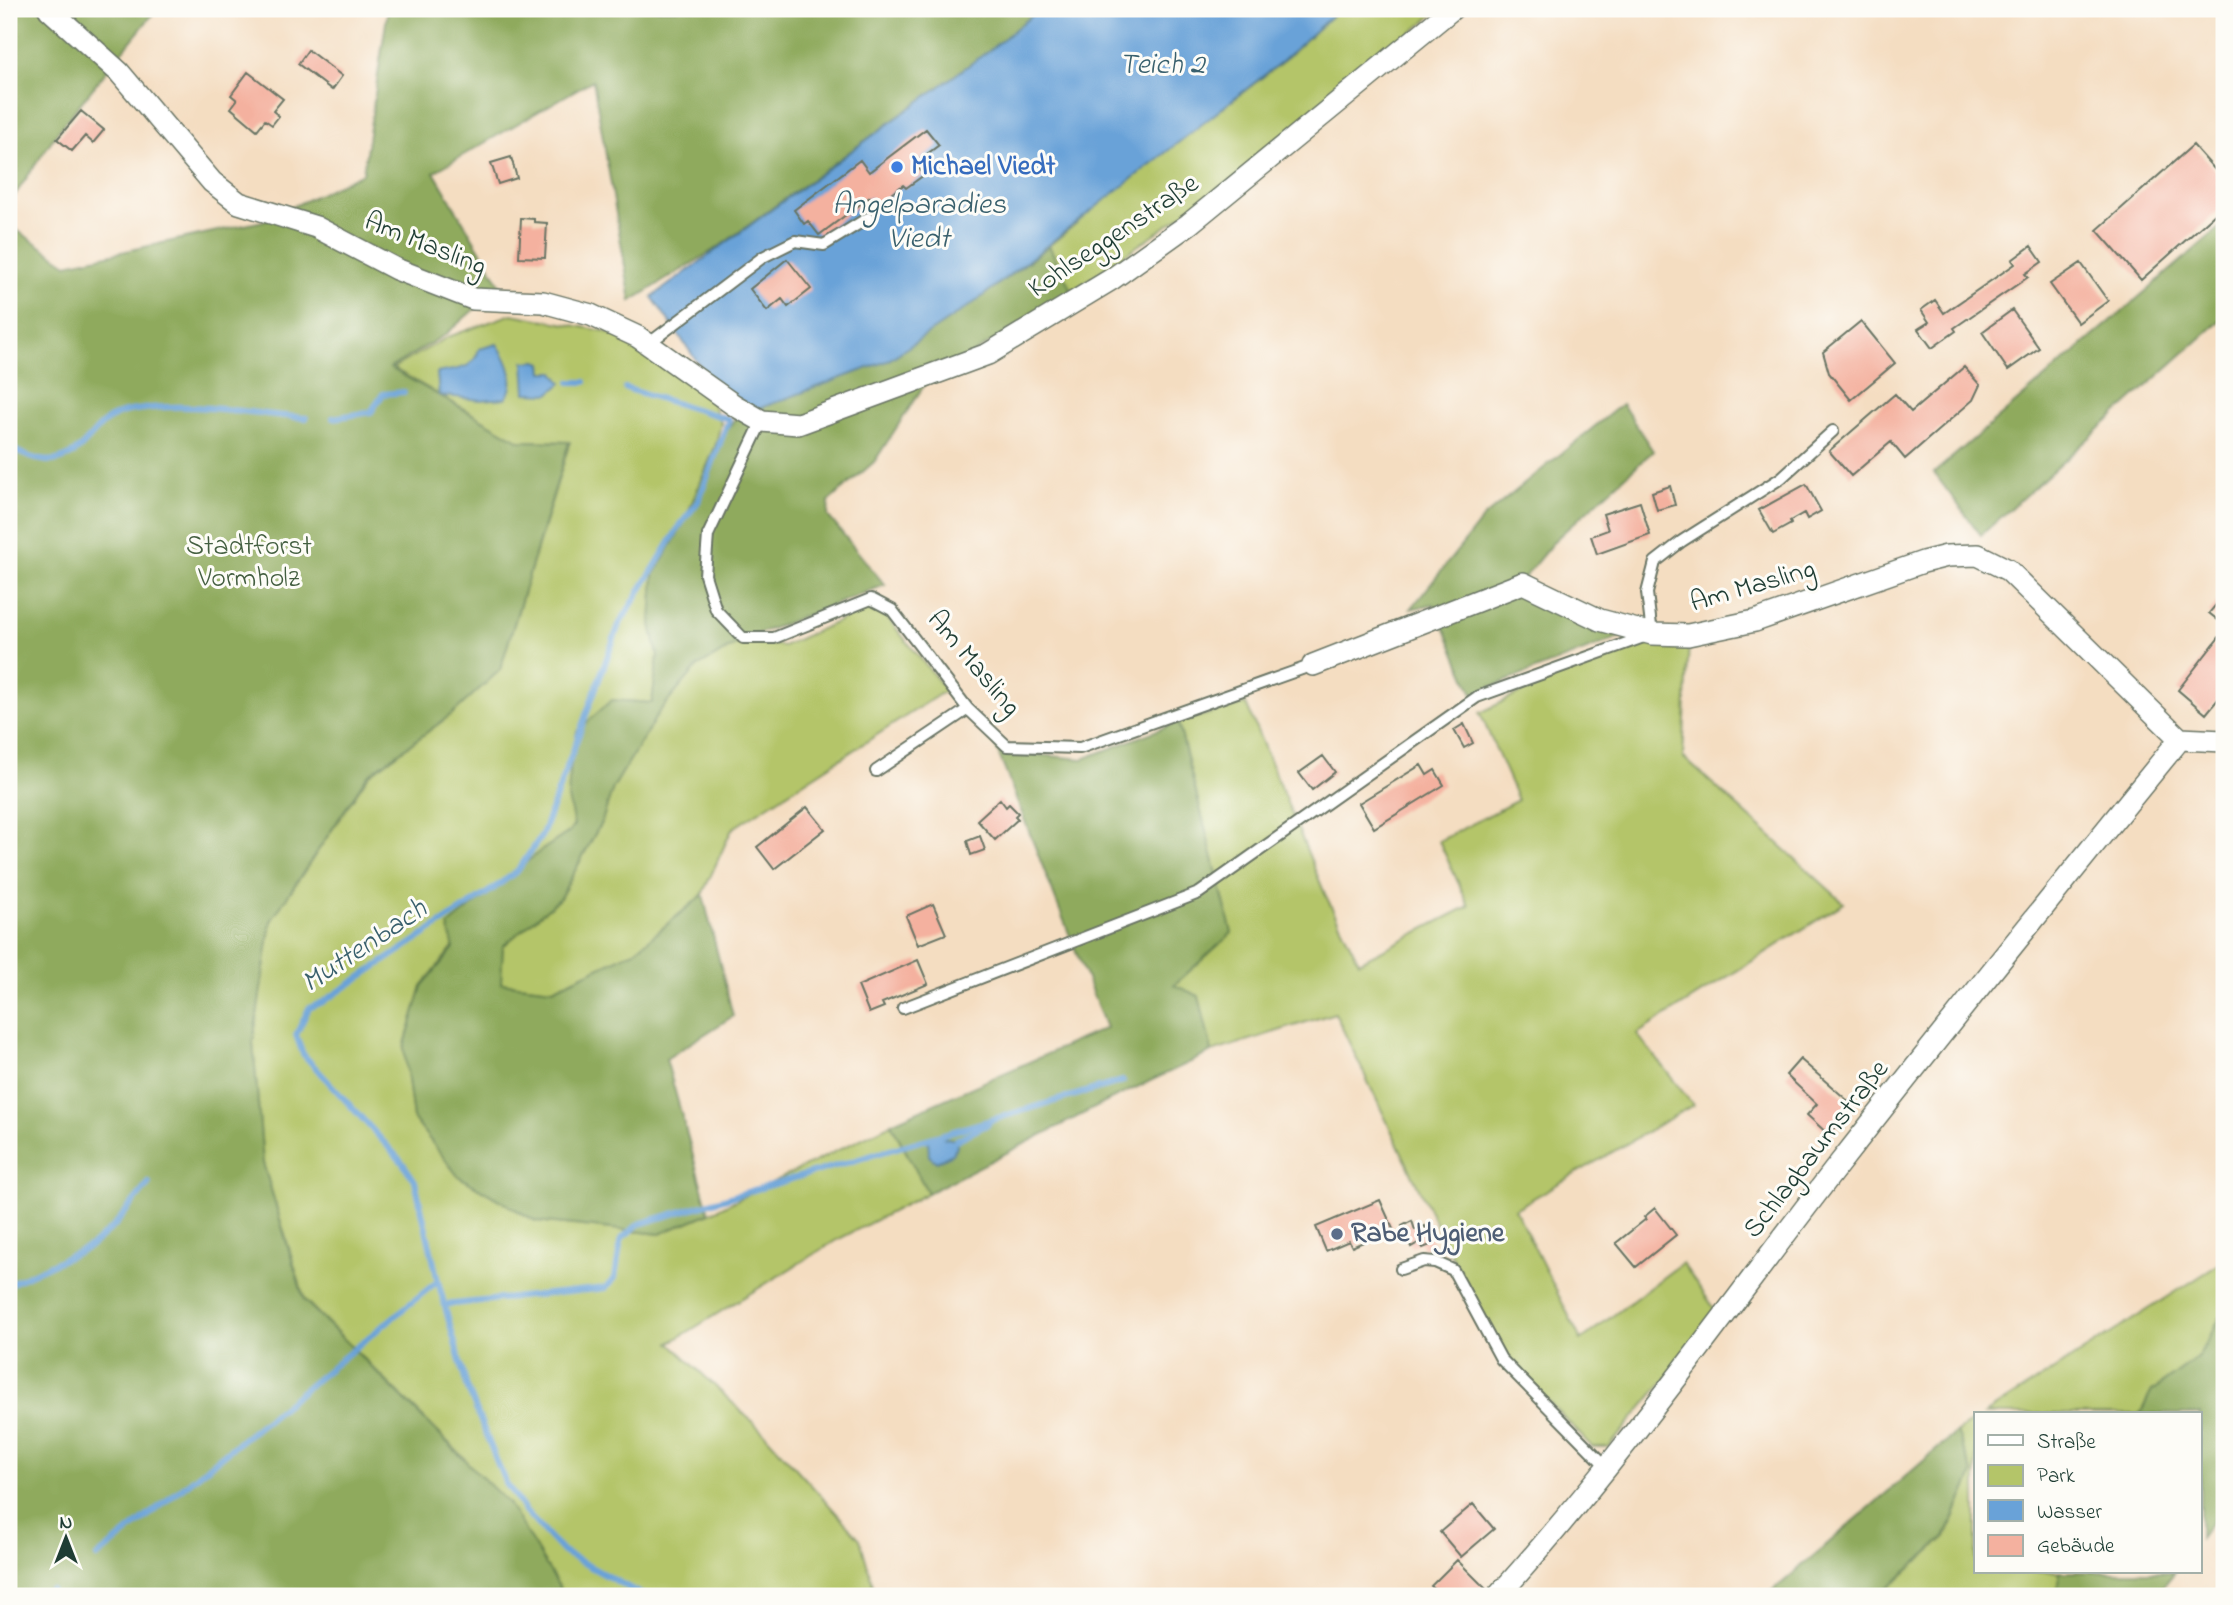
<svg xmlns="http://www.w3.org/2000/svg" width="2233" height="1605" viewBox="0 0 2233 1605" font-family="'Indie Flower',sans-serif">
<rect width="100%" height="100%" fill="#fdfcf7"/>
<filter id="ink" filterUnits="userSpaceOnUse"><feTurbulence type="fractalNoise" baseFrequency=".0143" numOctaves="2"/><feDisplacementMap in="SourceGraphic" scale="14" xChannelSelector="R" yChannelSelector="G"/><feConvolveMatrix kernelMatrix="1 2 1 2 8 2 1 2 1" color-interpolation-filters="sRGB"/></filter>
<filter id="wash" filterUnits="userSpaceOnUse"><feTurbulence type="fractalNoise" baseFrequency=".00686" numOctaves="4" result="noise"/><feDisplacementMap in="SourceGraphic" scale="28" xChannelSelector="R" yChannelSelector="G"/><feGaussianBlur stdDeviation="1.57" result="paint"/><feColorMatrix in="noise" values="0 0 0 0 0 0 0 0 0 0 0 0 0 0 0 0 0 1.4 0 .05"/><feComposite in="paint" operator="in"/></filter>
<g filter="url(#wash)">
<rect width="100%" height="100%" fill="#f4ddc1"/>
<path fill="#b4c569" stroke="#6a814e" stroke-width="2" d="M1339 9H1440L1236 178 1072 291 1049 246 1114 192 1281 63Z
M512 314 604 331 634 343 707 391 721 423 715 447 683 525 654 575 651 624 658 656 652 703 612 700 568 797 574 825 569 832 539 852 503 883 422 986 404 1047 413 1118 458 1176 535 1221 660 1234 710 1213 891 1124 928 1193 835 1241 670 1343 764 1433 860 1539 876 1596H565L464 1458 305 1300 263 1163 253 1042 271 921 369 775 452 714 500 670 570 442 520 441 393 368 448 337Z
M864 610 883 612 946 690 732 829 702 895 635 951 553 989 500 983 503 946 560 898 602 821 613 788 659 712 697 667 745 640 783 646Z
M1689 642 1683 757 1844 903 1637 1034 1693 1105 1515 1209 1581 1340 1682 1263 1719 1315 1609 1447H1592L1504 1355 1449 1251 1335 1013 1212 1052 1199 996 1173 986 1232 933 1178 722 1246 704 1325 894 1359 962 1469 906 1439 841 1518 800 1480 713 1587 660 1639 643Z
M2224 1261V1311L2198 1357 2152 1391 2140 1414H1985Z
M1976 1420V1572H2060L2056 1596H1879L1946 1537 1973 1474 1957 1432Z"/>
<path fill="#8faa5d" stroke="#577448" stroke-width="2" d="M9 9H157L58 131 9 204Z
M388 9H1040L991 49 720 246 631 301 593 80 434 172 501 286 446 334 390 368 520 441 569 442 500 670 452 714 368 775 271 921 253 1042 263 1163 304 1300 508 1503 565 1596H9V225L67 264 263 221 363 173Z
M2224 224V317L1981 535 1934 473Z
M1049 246 1072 291 925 384 874 462 829 501 828 516 885 585 745 639 697 667 659 712 613 788 602 821 560 898 503 946 501 983 553 989 635 951 703 895 733 1016 666 1059 709 1213 660 1234 536 1221 458 1176 413 1118 404 1048 422 986 454 948 448 926 539 852 569 832 574 825 568 798 570 769 577 731 612 700 652 703 658 656 651 624 654 575 683 525 715 447 736 417 887 361 975 302Z
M1622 404 1653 451 1555 540 1518 585 1623 636 1473 694 1434 604 1411 609 1484 517Z
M1178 722 1232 933 1174 985 1199 996 1212 1052 1114 1098 928 1193 891 1123 1106 1028 994 742 1007 752 1083 759Z
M2224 1311V1505L2200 1538V1414H2140L2152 1391 2198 1357Z
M1957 1432 1973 1474 1945 1537 1879 1596H1767Z
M2060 1572H2175L2155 1596H2145L2139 1588H2108L2085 1596H2056Z"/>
<path fill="#69a2d8" stroke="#447086" stroke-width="2" d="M1040 9H1339L1281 62 975 302 887 361 736 417 652 297 991 49Z
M497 344C508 360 518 381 506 398L480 400 439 395 437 373C458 368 473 371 479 349Z
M537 361 542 363 543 372H554L562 383 549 394 526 393 524 362Z
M938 1136 956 1140 957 1146 952 1154 937 1162 929 1156 928 1139Z"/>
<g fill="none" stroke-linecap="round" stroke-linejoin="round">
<path stroke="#69a2d8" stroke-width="6" d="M570 382H585
M625 388 729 419 698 502 681 524 619 625 542 835 518 870 493 889 323 1002 309 1008 296 1035 303 1054 402 1162 415 1181 438 1281 467 1387 505 1482 525 1511 563 1552 644 1596
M333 418 371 412 383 394 404 392
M9 447C35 462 58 469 82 446 94 434 102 421 118 414 125 411 136 410 144 409 197 402 253 414 306 418
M956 1140 988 1124
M9 1287 12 1283 91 1246 114 1226 149 1183
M444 1305 606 1288 615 1278 621 1239 639 1224 1123 1081
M97 1557 438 1281
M42 1596 51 1590"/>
</g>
<g id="blocks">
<path fill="#f4b19f" d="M308 50 342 76 332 90 298 64Z
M248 72 283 99 273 111 279 116 272 125 265 120 257 130 231 108 237 100 231 95Z
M81 111 104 130 93 143 85 136 72 151 57 139Z
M926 129 939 145 915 163 924 175 906 188 903 185 876 205 870 197 819 235 808 221 804 224 794 210 860 160 869 172Z
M2193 145 2224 180V206L2141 280 2097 230Z
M511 157 517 178 498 184 491 163Z
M521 218 534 219V222L547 223 545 258 519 257Z
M2031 246 2042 262 2025 274 2028 277 1954 328 1956 331 1932 348 1918 329 1929 322 1921 310 1935 300 1944 313 2015 264 2012 260Z
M787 259 811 289 788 307 782 299 767 311 750 289Z
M2081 263 2108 301 2078 323 2050 284Z
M2012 310 2039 348 2008 370 1982 332Z
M1861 321 1895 363 1851 400 1829 373 1823 352Z
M1964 367 1980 385 1973 400 1905 459 1891 442 1851 476 1829 451 1895 394 1911 412Z
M1806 484 1821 511 1807 519 1804 513 1790 521 1791 524 1773 534 1759 510Z
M1670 486 1675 505 1657 510 1652 492Z
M1640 502 1650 535 1597 554 1591 536 1608 530 1603 514Z
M2224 595V625L2209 613Z
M2224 631V692L2206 714 2178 690Z
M1464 724 1473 743 1464 748 1454 730Z
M1323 756 1335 772 1312 790 1299 773Z
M1421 765 1427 775 1435 770 1444 785 1374 828 1359 803Z
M1000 799 1006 807 1009 804 1018 813 1015 816 1018 819 995 840 977 820Z
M807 807 825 829 774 869 757 847Z
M980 836 985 850 971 855 967 841Z
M933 904 946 934 918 945 906 916Z
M918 960 928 984 882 1003 884 1007 869 1013 858 986Z
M1800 1059 1854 1106 1829 1135 1807 1115 1817 1104 1786 1075Z
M1380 1200 1393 1229 1352 1247 1349 1241 1326 1251 1316 1227Z
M1655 1208 1676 1235 1636 1267 1616 1243 1646 1219 1644 1217Z
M1412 1221 1415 1230 1425 1226 1433 1244 1423 1248 1420 1242 1411 1247 1402 1226Z
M1473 1504 1494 1529 1461 1557 1440 1532Z
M1457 1560 1488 1591 1483 1596H1442L1431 1586Z"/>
</g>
</g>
<g filter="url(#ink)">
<use href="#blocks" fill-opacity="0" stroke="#6a7565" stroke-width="2"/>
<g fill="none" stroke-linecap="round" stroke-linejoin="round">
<defs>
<path id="service" d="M648 344 763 257 795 241 824 245 868 218
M762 421 708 535 705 575 716 610 743 638H774L871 599 892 610 968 709 1007 746 1080 748 1313 665
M876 771 968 709
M903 1008 1199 893 1477 697 1652 634 1647 593 1655 562 1682 541 1781 478 1833 431
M1401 1269 1424 1261 1435 1262 1453 1270 1501 1359 1606 1466"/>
<path id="minor" d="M49 9 119 72 212 182 239 203 316 227 396 269 473 299 543 302 591 315 638 337 734 405 762 421 798 424 988 354 1112 279 1189 224 1452 9
M1313 665 1523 583 1600 620 1652 634 1688 635 1755 621 1923 562 1947 556 1978 555 2008 570 2180 739 2224 741
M1498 1596C1621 1460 1727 1309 1839 1164 1951 1021 2065 880 2180 739"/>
</defs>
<use href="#service" stroke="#6a7565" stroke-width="14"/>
<use href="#minor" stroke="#6a7565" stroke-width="24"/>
<use href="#service" stroke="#fff" stroke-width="10"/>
<use href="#minor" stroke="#fff" stroke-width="21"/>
</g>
</g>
<circle fill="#3f7fe0" stroke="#fdfcf7" stroke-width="2.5" cx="897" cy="167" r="7"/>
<circle fill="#5c6f8a" stroke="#fdfcf7" stroke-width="2.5" cx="1337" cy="1234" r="7"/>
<g text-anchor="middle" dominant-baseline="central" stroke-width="6" stroke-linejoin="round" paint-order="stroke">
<g font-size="28" font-weight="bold" fill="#366cbe" stroke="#fdfcf7" text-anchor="start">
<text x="911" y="167">Michael Viedt</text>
</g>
<g font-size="28" fill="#1f3d34" stroke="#fdfcf7">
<text transform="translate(1114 237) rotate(-34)">Kohlseggenstraße</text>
<text transform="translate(425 245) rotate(22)">Am Masling</text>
<text transform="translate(1753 587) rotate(-16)">Am Masling</text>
<text transform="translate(973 664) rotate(50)">Am Masling</text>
<text transform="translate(1817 1150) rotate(-52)">Schlagbaumstraße</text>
</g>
<g font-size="28" fill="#445f41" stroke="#fdfcf7">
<text x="249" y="547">Stadtforst<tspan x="249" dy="32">Vormholz</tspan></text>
</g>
<g font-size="28" font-weight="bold" fill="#4e5e75" stroke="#fdfcf7" text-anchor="start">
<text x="1351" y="1234">Rabe Hygiene</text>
</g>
<g font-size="30" font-style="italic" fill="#39606d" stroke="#fdfcf7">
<text x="1162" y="66">Teich 2</text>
<text x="919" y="206">Angelparadies<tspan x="919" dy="34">Viedt</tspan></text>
<text transform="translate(365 947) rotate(-34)">Muttenbach</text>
</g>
</g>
<rect width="2233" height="1605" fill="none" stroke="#fdfcf7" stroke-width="35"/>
<rect x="1974" y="1412" width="228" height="161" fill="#fdfcf7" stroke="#a4b0a9" stroke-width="2"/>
<rect x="1988" y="1435" width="35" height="10" fill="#ffffff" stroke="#a4b0a9" stroke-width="2"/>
<text x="2037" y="1448" font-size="21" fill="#1f3d34">Straße</text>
<rect x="1988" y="1465" width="35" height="21" fill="#b4c569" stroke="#a4b0a9" stroke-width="2"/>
<text x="2037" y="1482" font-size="21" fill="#1f3d34">Park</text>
<rect x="1988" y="1500" width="35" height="21" fill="#69a2d8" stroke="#a4b0a9" stroke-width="2"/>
<text x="2037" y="1518" font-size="21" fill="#1f3d34">Wasser</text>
<rect x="1988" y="1535" width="35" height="21" fill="#f4b19f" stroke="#a4b0a9" stroke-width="2"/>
<text x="2037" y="1552" font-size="21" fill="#1f3d34">Gebäude</text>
<g transform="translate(66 1538)" stroke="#fdfcf7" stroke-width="5" paint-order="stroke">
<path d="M0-5L12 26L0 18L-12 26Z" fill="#1f3d34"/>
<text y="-10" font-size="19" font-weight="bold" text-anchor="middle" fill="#1f3d34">N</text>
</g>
</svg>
